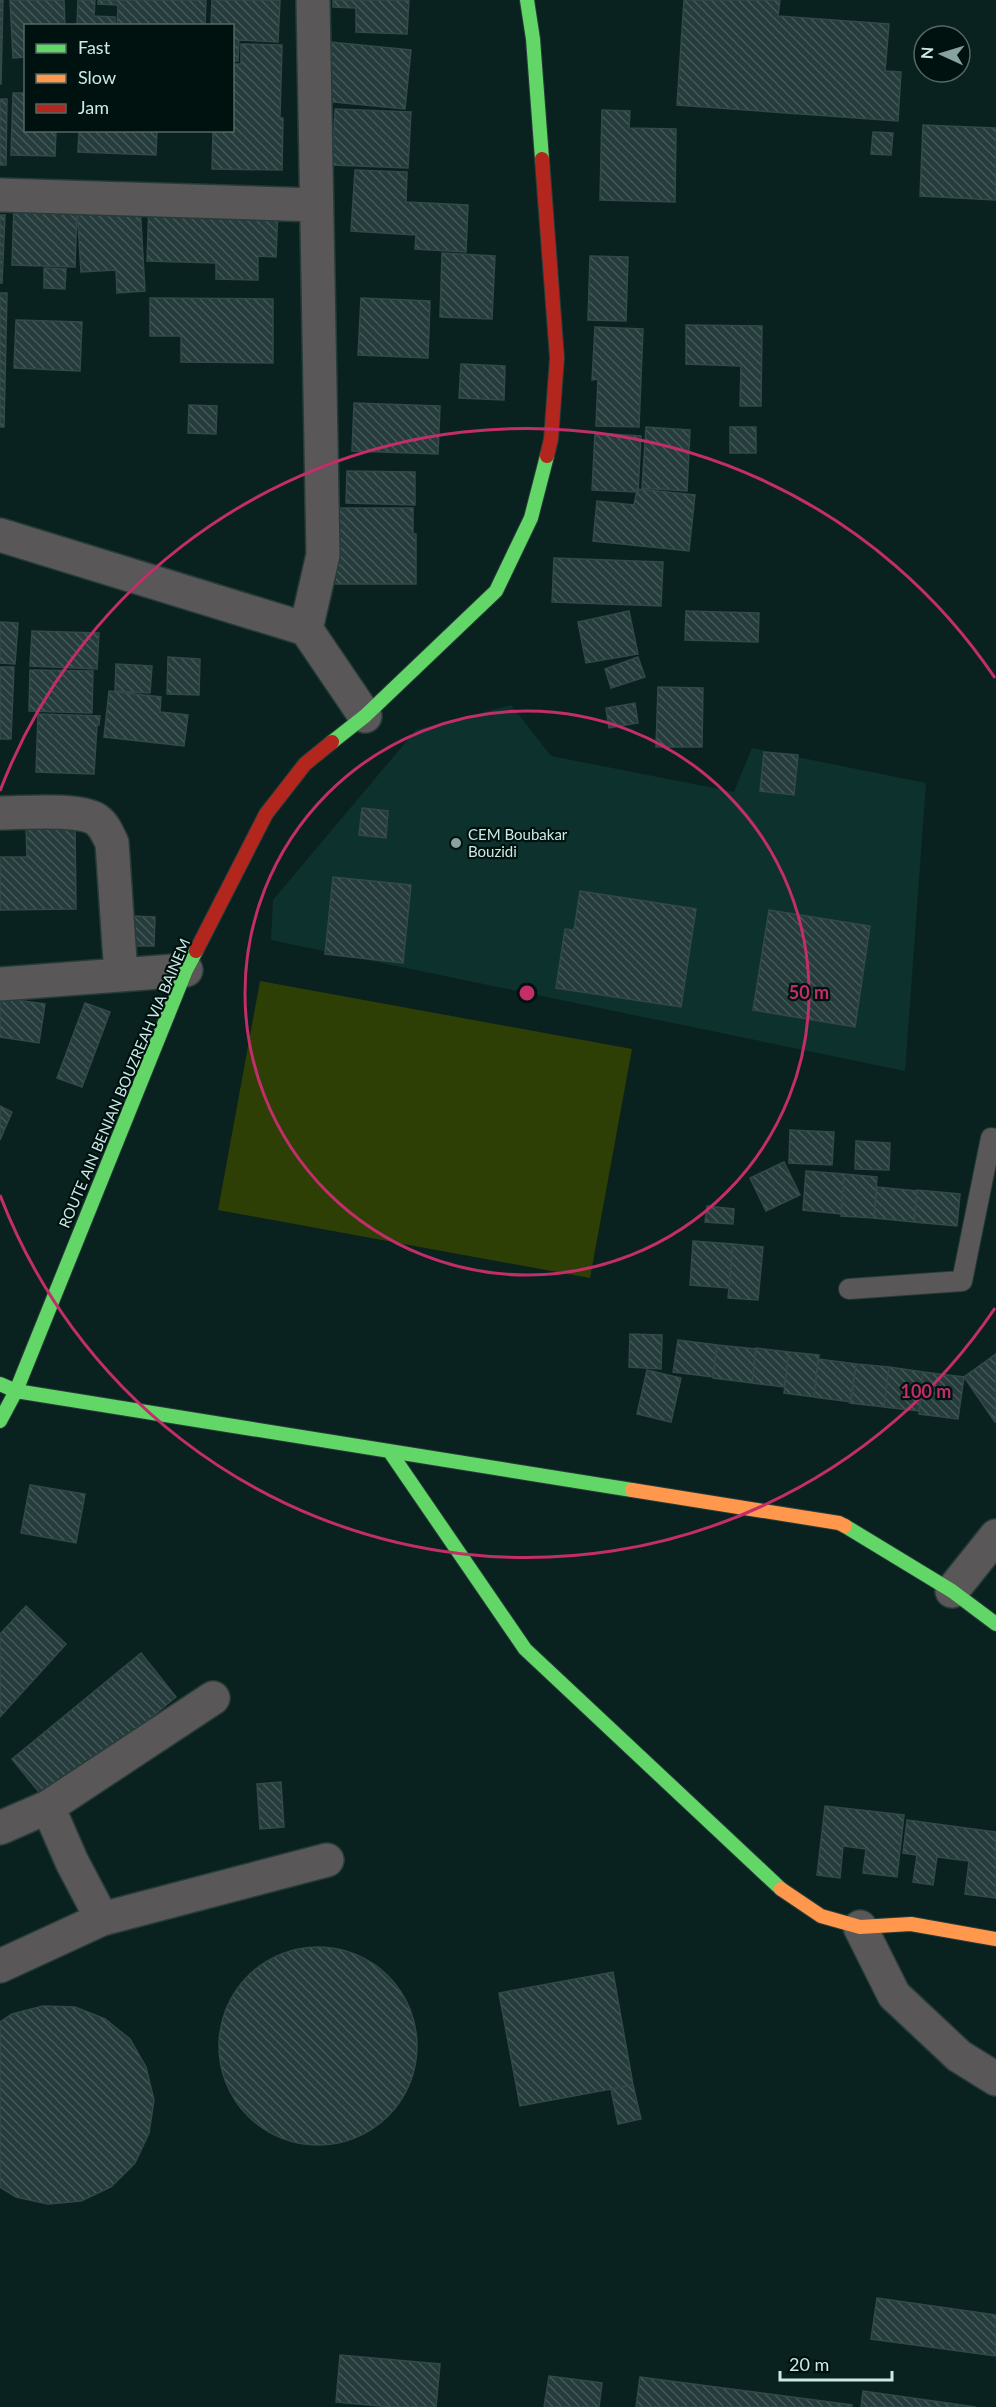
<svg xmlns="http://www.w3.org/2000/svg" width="996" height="2407" viewBox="0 0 996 2407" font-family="Lato,sans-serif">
<defs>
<pattern id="building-back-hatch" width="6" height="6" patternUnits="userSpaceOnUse" patternTransform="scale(1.5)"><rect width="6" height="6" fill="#263c3c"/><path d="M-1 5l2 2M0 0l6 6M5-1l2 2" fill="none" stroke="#445858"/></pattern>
</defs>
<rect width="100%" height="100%" fill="#0a221f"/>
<path fill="#0d322d" d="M511 705 551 756 734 792 752 748 926 783 905 1071 271 940 273 900 416 730Z"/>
<path fill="#2d3f04" d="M260 981 632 1049 590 1278 218 1210Z"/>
<path fill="url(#building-back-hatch)" stroke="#334848" stroke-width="1.5" d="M0 0H3L1 84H0Z
M10 0H64L65 26H26V57L13 58Z
M78 0H95L94 16 115 17V26H77Z
M98 0H206L205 26H117L118 5 98 4Z
M212 0H280L278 42 239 40 238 61H232V26H211Z
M333 0H409L407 34 356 32V8L333 7Z
M684 0H780L778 16 889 24 885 71 901 72 898 121 677 105Z
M330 42 411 50 405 109 324 101Z
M241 44 282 45 280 118H283L282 170 212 169 213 130H232V64H241Z
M13 93H26V130H56L55 156 11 155Z
M0 99H7L6 165H0Z
M335 109 411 112 408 168 332 165Z
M602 110 630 111 629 128 676 129 675 202 600 200Z
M923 125 996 128V200L920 196Z
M79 130H157L156 155 78 152Z
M873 132 893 133 891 155 871 154Z
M355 170 407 172 406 202 468 205 466 252 415 249 416 235 351 231Z
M149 201 278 208 276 257 258 256V280L216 279V263L147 261Z
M14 205 77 208 75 267 12 265Z
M140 205 145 291 117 293 116 270 81 272 77 208Z
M0 215H5L2 283H0Z
M442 253 495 256 492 319 440 317Z
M590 256 628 257 626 321 588 320Z
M44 268 66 269 65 289 44 288Z
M0 293H7L4 427H0Z
M150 298 273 299V363L181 362V336H150Z
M361 298 430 301 428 358 358 355Z
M16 320 82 322 80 371 14 368Z
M686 325 762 326 761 406H740L741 366 686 364Z
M595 327 643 329 639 427 596 426 598 379 592 380Z
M461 364 505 366 504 400 459 398Z
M354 403 440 406 438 454 352 451Z
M189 405 217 406 216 434 188 433Z
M646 427 690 430 687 491 642 488Z
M730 427H756V453H730Z
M595 433 641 436 638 492 592 490Z
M347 471 415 472V505L346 503Z
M637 489 695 495 689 551 593 541 597 501 634 505Z
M331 508H413V534H416V584H332Z
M554 558 663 562 661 606 552 602Z
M629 611 638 654 586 663 578 622Z
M686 611 759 613 758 642 685 640Z
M0 622 18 623 15 664 0 663Z
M32 631 99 633 97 669 30 666Z
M168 657 200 659 199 695 167 694Z
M638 657 645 677 611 688 605 669Z
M116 664 152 666 150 693 115 691Z
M0 667H14L11 739H0Z
M30 670 93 671 92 713 29 711Z
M658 687 703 688 702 747H656Z
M109 691 161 697 160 712 188 715 184 746 104 737Z
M635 703 638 723 609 728 606 708Z
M38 714 100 716 99 725H97L94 774 36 772Z
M764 752 798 755 794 795 760 791Z
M362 808 388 811 386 838 359 835Z
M75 825 76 909 0 910V857H27L26 826Z
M333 877 411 885 403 963 325 954Z
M580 891 696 909 681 1007 556 988 565 929 574 930Z
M769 910 870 926 855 1027 753 1010Z
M133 916 155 917 154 946H133Z
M0 998 45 1004 39 1043 0 1037Z
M85 1003 110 1012 82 1087 57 1078Z
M0 1106 12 1112 0 1140Z
M790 1130 834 1132 832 1165 789 1163Z
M856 1141 890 1143 889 1170 855 1169Z
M784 1162 800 1195 766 1211 750 1178Z
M806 1171 844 1174 841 1214 803 1210Z
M844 1174 877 1177 874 1218 841 1216Z
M877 1187 917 1191 914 1222 874 1218Z
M917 1190 960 1194 957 1226 914 1222Z
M707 1206 734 1209 733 1224 705 1222Z
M693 1241 733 1244 729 1288 690 1285Z
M733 1244 763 1247 758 1300 728 1298Z
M630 1334 662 1335 661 1369 629 1367Z
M678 1340 717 1345 713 1377 673 1372Z
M717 1345 756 1349 752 1383 713 1378Z
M756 1348 789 1352 784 1387 752 1383Z
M789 1352 819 1355 814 1397 784 1393Z
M996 1354V1421L995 1422 964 1377Z
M818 1359 856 1364 851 1402 814 1397Z
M856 1364 889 1367 884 1407 850 1403Z
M889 1367 923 1372 919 1411 884 1407Z
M647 1370 681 1378 671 1422 637 1414Z
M923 1372 964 1377 958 1419 919 1414Z
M30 1485 85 1494 76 1543 21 1533Z
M26 1606 66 1644 0 1717V1634Z
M141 1653 176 1697 47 1802 12 1759Z
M281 1782 284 1827 260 1829 257 1784Z
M825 1806 904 1815 897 1877 863 1873 866 1849 843 1846 840 1878 817 1875Z
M907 1820 996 1832V1898L965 1894 969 1861 937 1857 933 1885 913 1882 917 1855 903 1853Z
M219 2046a99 99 0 1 1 198 0a99 99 0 1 1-198 0Z
M613 1972 633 2085 520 2106 499 1993Z
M43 2006 75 2007 105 2019 130 2039 146 2067 154 2100 149 2133 135 2163 111 2187 81 2201 48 2204 16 2197 0 2187V2022L12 2014Z
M633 2085 641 2119 618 2124 611 2089Z
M877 2298 996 2315V2356L871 2339Z
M340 2355 440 2364 436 2407H391L336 2402Z
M549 2376 602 2383 599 2407H544Z
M640 2377 852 2405V2407H636Z
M863 2391 976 2407H861Z"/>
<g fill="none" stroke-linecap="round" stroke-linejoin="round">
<defs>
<path id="lane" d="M849 1289 962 1281 991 1138 996 1139"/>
<path id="street" d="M0 195 316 205
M0 535 306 629 365 716
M306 629 323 555 313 0
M0 813C23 813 80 808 97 820 105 826 108 835 112 843L121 975
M0 984 186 970
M952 1591 996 1536
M0 1828 48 1807 213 1698
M102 1919 327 1860
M860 1927 894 1995 959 2056 996 2079
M0 1966 102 1919 72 1862 48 1807"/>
<path id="fast" d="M527 0 533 39 542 159
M332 742 365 716 496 591 531 518 547 456
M0 1384 16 1391 632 1490
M0 1421 16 1391 186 970 196 951
M390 1452 525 1649 781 1889
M845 1526 952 1591 996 1624"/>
<path id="slow" d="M632 1490 839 1523 845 1526
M781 1889 821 1916 860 1927 911 1924 996 1939"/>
<path id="jam" d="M542 159 557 358 551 439 547 456
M196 951 266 814 305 764 332 742"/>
</defs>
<use href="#lane" stroke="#273c39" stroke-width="22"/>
<use href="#street" stroke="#273c39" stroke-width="36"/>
<use href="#fast" stroke="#273c39" stroke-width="16"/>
<use href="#slow" stroke="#273c39" stroke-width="16"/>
<use href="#jam" stroke="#273c39" stroke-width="16"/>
<use href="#lane" stroke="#595758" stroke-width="20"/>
<use href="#street" stroke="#595758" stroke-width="33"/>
<use href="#fast" stroke="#63d668" stroke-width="14"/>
<use href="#slow" stroke="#ff974d" stroke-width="14"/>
<use href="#jam" stroke="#b3261e" stroke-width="14"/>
</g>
<g fill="none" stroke="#c32d69" stroke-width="3">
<circle cx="527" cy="993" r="282"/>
<path d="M995 1308A564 564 0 0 1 0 1195M0 791A564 564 0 0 1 995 678"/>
</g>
<circle fill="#88a39f" stroke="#00120f" stroke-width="2" cx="456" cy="843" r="6"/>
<g text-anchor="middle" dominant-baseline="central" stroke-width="4.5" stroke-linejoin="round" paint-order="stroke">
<g font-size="15" fill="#cce9e4" stroke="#00120f" text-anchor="start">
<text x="468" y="834">CEM Boubakar<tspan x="468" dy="17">Bouzidi</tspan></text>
</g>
<g font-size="15" fill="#cce9e4" stroke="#00120f">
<text transform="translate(124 1083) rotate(-67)">ROUTE AIN BENIAN BOUZREAH VIA BAINEM</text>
</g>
</g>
<circle cx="527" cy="993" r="9" fill="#c32d69" stroke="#00120f" stroke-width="3"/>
<g font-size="18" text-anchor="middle" font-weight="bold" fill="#c32d69" stroke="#00120f" stroke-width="4.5" stroke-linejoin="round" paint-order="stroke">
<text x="809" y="999">50 m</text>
<text x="926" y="1398">100 m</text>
</g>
<rect x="24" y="24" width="210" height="108" fill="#00120f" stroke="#526864" stroke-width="1.5"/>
<rect x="36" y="44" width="30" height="9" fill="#63d668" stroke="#526864" stroke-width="1.5"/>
<text x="78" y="54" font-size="18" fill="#cce9e4">Fast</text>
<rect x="36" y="74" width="30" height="9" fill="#ff974d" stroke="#526864" stroke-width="1.5"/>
<text x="78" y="84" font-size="18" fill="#cce9e4">Slow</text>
<rect x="36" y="104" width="30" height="9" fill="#b3261e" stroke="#526864" stroke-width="1.5"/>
<text x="78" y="114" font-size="18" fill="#cce9e4">Jam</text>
<g transform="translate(942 54) rotate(274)"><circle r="28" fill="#00120f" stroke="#526864" stroke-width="1.5"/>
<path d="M0-4.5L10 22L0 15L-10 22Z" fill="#88a39f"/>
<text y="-9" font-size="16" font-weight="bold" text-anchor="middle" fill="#cce9e4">N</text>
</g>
<path d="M780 2371v9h112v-9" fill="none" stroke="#cce9e4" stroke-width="3"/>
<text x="789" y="2371" font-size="18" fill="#cce9e4" stroke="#00120f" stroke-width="4.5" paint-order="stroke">20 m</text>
</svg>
